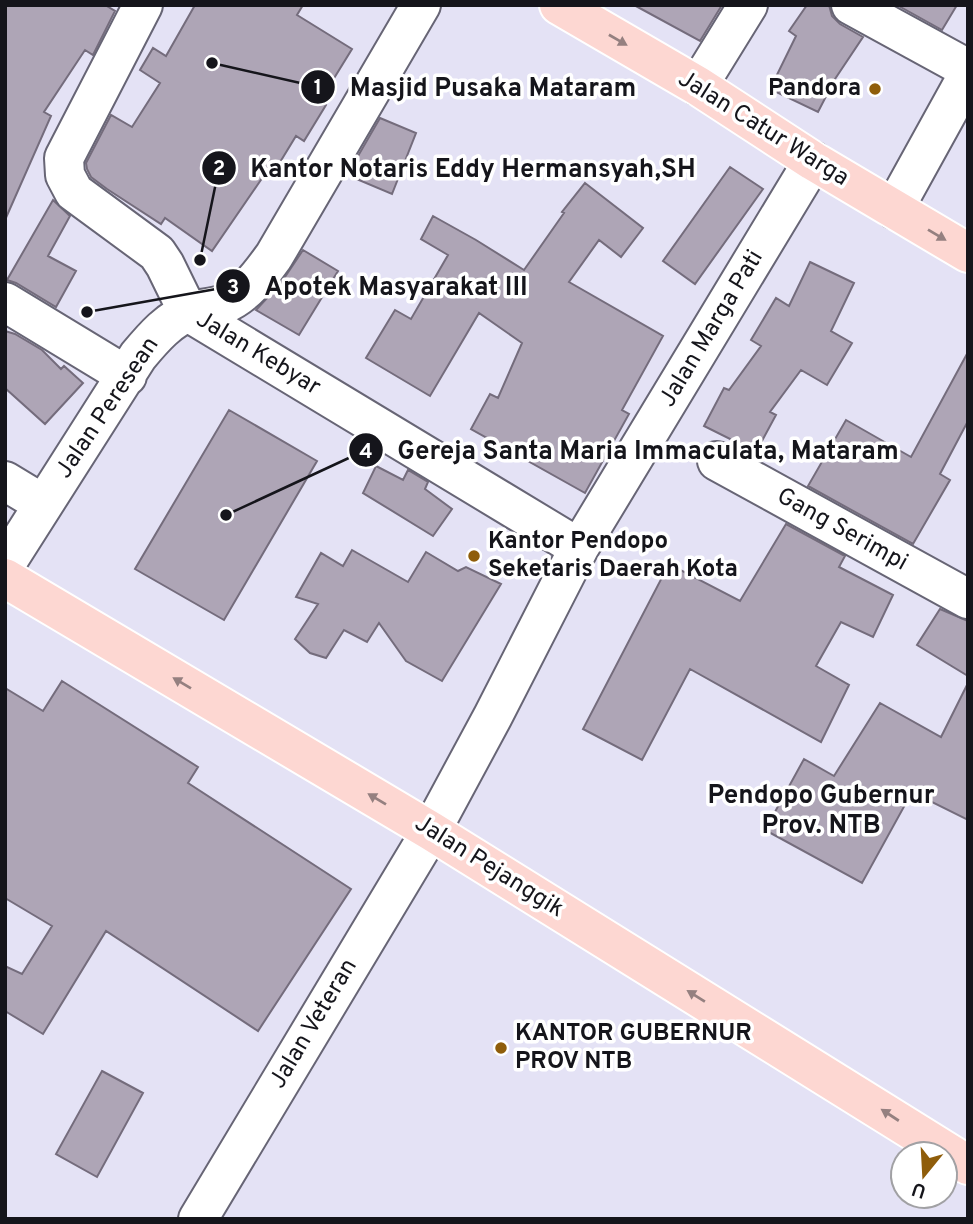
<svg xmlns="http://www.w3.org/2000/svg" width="973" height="1224" viewBox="0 0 973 1224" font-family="Overpass,sans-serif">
<rect width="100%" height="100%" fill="#e4e2f5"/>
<path fill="#aea5b6" stroke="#746c7c" stroke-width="2" d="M5 5H105L115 11 93 55 85 50 44 112 51 116 5 220Z
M195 5H303L297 15 352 49 320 101 326 105 304 141 296 136 271 177 265 174 212 251 165 218 161 224 107 189 91 177 87 169 86 163 111 115 132 127 160 83 140 70 153 48 166 56Z
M634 5H722L700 41Z
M807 5H829L832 16 840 24 863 37 835 79 818 112 770 89 796 36 789 31Z
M897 5H957L942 30Z
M380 118 416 133 392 194 347 175Z
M730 167 763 189 695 284 663 261Z
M585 183 643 228 621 257 599 240 569 282 663 336 622 410 629 414 585 493 471 429 490 394 498 398 522 343 479 313 430 396 366 358 395 310 411 319 448 255 421 239 433 216 476 240 524 270 564 213 562 212Z
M53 200 70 216 48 256 76 271 56 307 16 283 7 280Z
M303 250 338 271 299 335 256 310 281 283Z
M810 262 854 283 831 331 852 343 827 385 801 370 770 412 776 415 756 452 704 426 724 388 729 390 761 346 751 340 776 298 789 306Z
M5 331 15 334 42 350 61 369 64 366 83 383 45 424 5 388Z
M968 352V421L940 474 950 480 913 544 808 486 846 420 911 457Z
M229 410 317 461 224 620 135 569Z
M376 466 403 480 408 470 428 482 425 489 452 509 433 536 363 493Z
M786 524 845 556 839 567 893 595 873 637 841 622 816 666 849 685 821 742 690 669 642 760 583 729 669 564 740 601Z
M352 550 408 582 426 552 458 571 466 567 501 584 442 681 406 661 379 623 367 642 344 630 326 658 310 653 295 639 318 604 296 597 321 553 343 566Z
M940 609 968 621V676L917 645Z
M62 681 198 767 188 783 351 889 258 1031 106 931 43 1034 5 1011V966L22 974 52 926 5 898V688L43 711Z
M968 683V820L912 792 862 883 765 830 804 759 834 776 880 703 941 737Z
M102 1071 143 1093 97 1177 56 1154Z"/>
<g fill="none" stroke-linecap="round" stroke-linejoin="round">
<defs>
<path id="minor" d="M143 5 64 158 65 175 74 192 157 253 165 265 188 312 579 548
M851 5 968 69
M698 86 748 5
M894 209 968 75
M5 302 127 376
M717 461 968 599
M5 481 43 504
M5 565 138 356C153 338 170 318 192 311 202 308 214 308 224 304 246 295 261 274 274 256L421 5
M198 1219 431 831 493 716 579 548 813 161"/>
<path id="major" d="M559 5 698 86 813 161 968 253
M5 578 431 831 968 1165"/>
</defs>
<use href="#minor" stroke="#676575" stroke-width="42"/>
<use href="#major" stroke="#fff" stroke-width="42"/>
<use href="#minor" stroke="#fff" stroke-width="38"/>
<use href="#major" stroke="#fdd7d2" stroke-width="38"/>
</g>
<defs><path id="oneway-solid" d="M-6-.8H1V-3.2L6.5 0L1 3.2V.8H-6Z" transform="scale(1.75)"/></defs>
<g fill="#958080">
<use href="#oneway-solid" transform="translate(618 40) rotate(30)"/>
<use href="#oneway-solid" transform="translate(937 235) rotate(31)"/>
<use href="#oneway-solid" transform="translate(182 683) rotate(-149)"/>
<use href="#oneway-solid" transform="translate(377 799) rotate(-149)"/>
<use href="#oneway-solid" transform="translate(696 996) rotate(-148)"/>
<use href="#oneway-solid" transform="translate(890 1115) rotate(-147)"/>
</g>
<g fill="#8f5d0a" stroke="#fff" stroke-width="2.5">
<circle cx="875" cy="89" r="7"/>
<circle cx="474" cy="556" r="7"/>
<circle cx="501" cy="1048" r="7"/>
</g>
<g text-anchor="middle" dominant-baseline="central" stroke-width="7" stroke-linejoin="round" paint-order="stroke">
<g font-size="24" font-weight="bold" fill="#15151b" stroke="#fff" text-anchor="start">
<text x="861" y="89" text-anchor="end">Pandora</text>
<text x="488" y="542">Kantor Pendopo<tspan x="488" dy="28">Seketaris Daerah Kota</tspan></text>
<text x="515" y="1034">KANTOR GUBERNUR<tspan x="515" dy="28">PROV NTB</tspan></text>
</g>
<g font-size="24" fill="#15151b" stroke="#fff">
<text transform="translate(763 129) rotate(32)">Jalan Catur Warga</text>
<text transform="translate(712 329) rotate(-59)">Jalan Marga Pati</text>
<text transform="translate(258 354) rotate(31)">Jalan Kebyar</text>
<text transform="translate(108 408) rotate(-56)">Jalan Peresean</text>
<text transform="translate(842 530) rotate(29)">Gang Serimpi</text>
<text transform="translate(489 867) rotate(32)">Jalan Pejanggik</text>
<text transform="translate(314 1024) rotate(-59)">Jalan Veteran</text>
</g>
<g font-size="26" font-weight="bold" fill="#15151b" stroke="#fff">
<text x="821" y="796">Pendopo Gubernur<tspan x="821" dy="30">Prov. NTB</tspan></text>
</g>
</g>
<path fill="none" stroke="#15151b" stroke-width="2.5" d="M212 63L318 87M200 260L219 168M87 312L233 286M226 515L366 450"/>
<g fill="#15151b" stroke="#fff" stroke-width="2.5">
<circle cx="212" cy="63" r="7"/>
<circle cx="200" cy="260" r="7"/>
<circle cx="87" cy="312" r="7"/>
<circle cx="226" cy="515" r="7"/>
<circle cx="318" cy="87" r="18"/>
<circle cx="219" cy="168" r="18"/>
<circle cx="233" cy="286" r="18"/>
<circle cx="366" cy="450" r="18"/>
</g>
<g font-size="21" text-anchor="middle" font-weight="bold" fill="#fff">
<text x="318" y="94">1</text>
<text x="219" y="175">2</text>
<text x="233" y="294">3</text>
<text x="366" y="458">4</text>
</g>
<g font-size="26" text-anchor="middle" font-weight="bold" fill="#15151b" stroke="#fff" stroke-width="7" stroke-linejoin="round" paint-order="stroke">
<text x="493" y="96">Masjid Pusaka Mataram</text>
<text x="473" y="177">Kantor Notaris Eddy Hermansyah,SH</text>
<text x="396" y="295">Apotek Masyarakat III</text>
<text x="648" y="459">Gereja Santa Maria Immaculata, Mataram</text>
</g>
<rect width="973" height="1224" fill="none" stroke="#15151b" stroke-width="14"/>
<g transform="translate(924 1175) rotate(198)"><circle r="33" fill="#ffffff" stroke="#a1a1a4" stroke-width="2"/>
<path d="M0-5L12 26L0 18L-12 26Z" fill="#8f5d0a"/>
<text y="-10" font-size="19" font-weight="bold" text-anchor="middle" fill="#15151b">U</text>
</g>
</svg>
